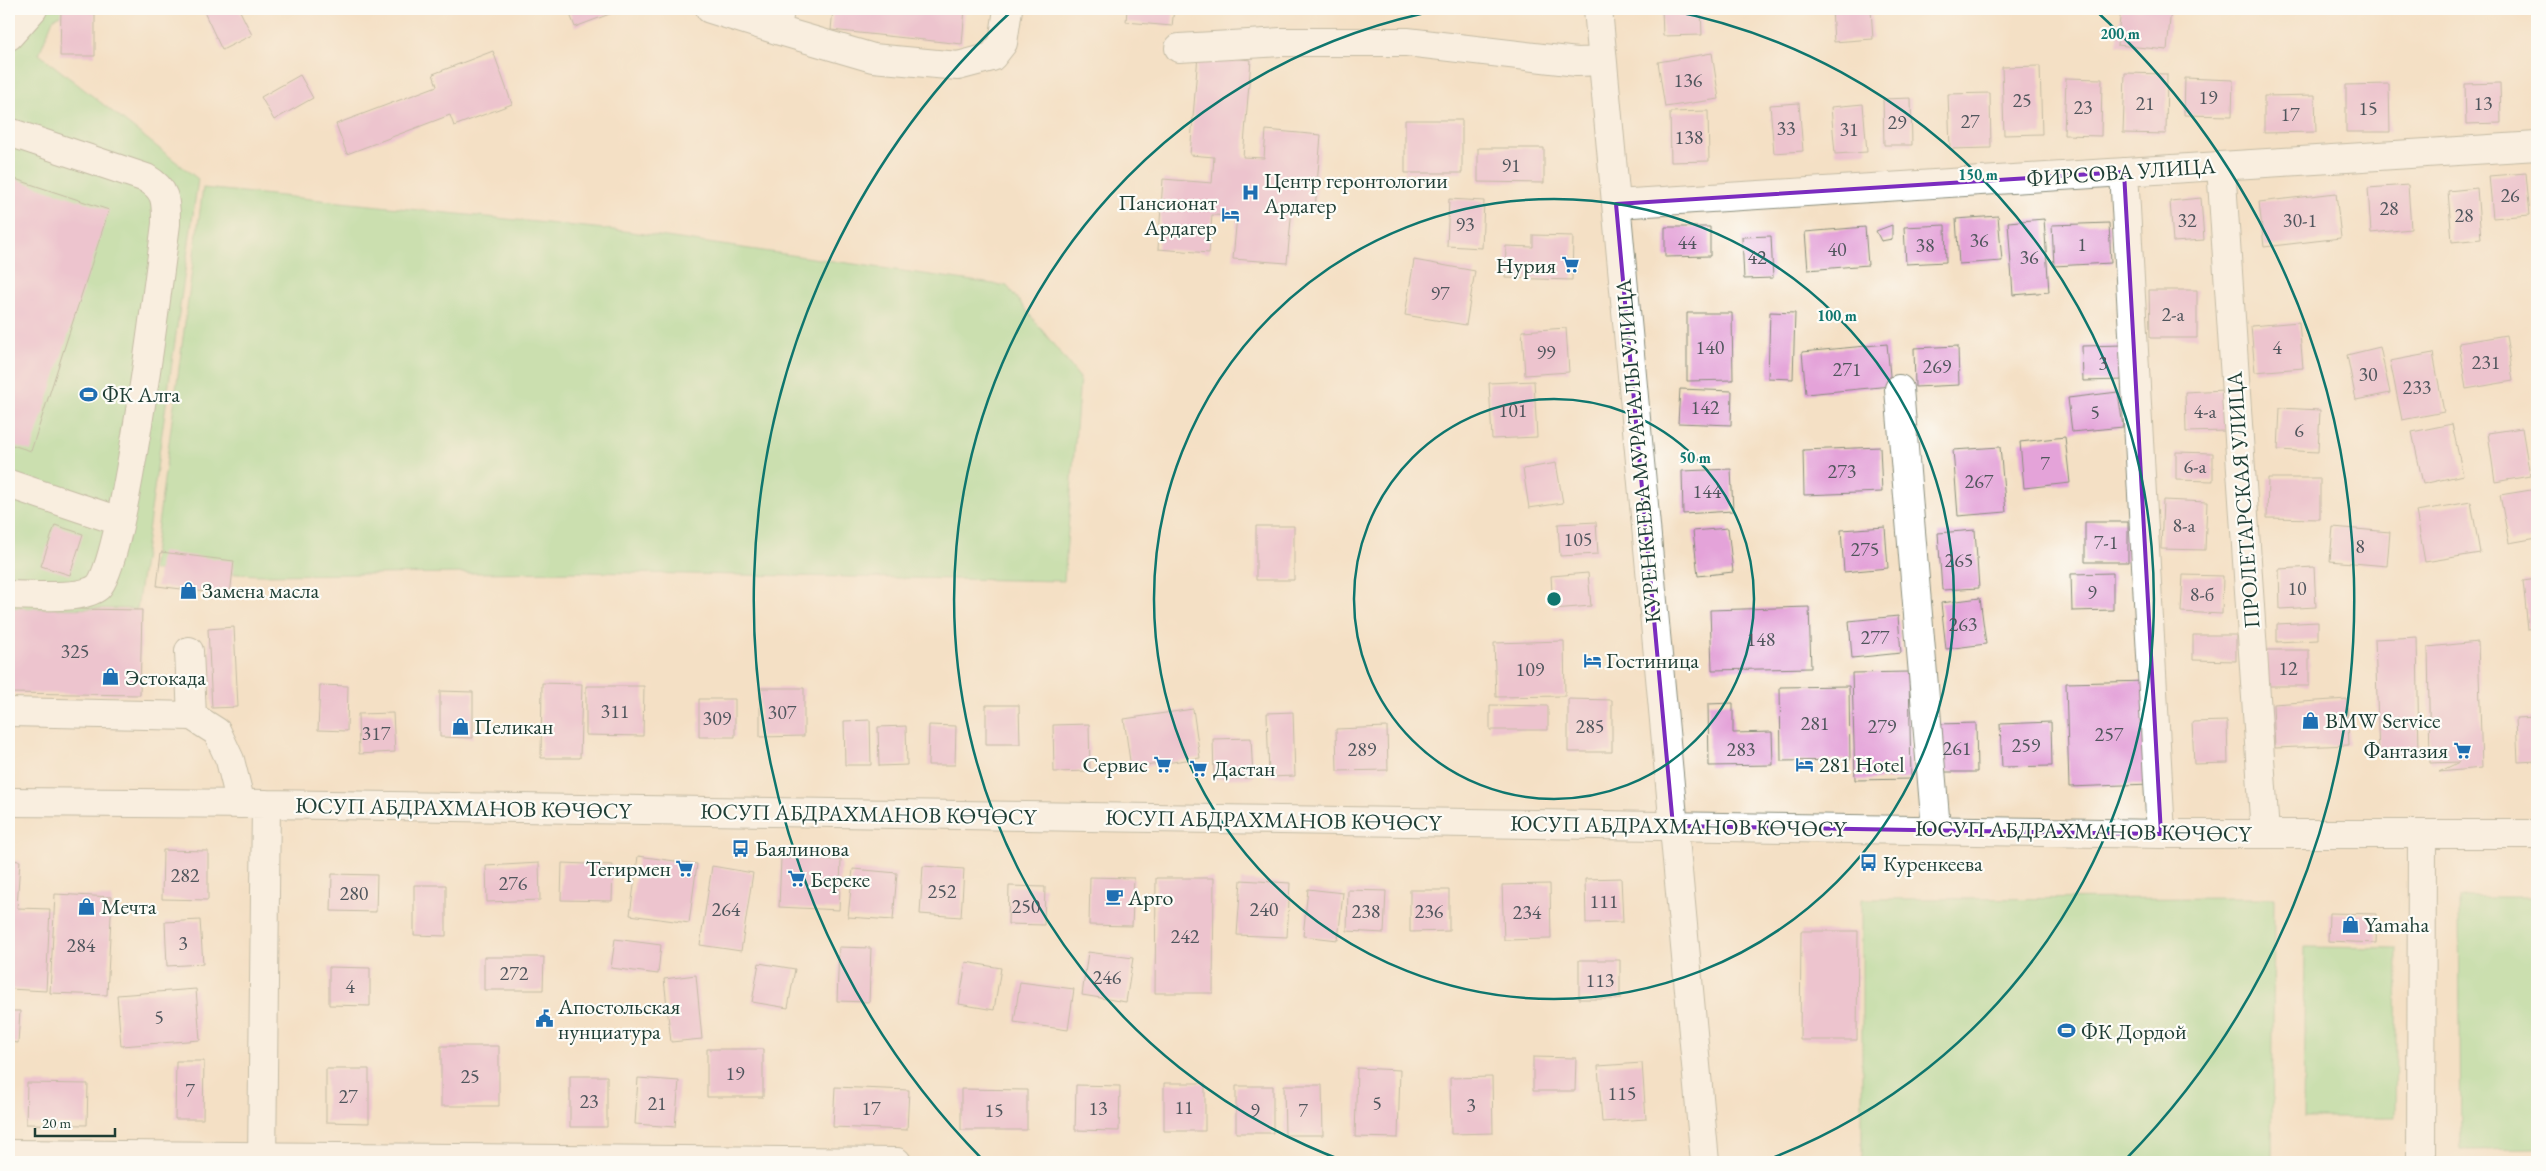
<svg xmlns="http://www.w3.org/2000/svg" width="2546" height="1171" viewBox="0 0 2546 1171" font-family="'EB Garamond',serif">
<rect width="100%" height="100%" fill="#fdfcf7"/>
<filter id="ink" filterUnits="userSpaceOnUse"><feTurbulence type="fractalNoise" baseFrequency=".02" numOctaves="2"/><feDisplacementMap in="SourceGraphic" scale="10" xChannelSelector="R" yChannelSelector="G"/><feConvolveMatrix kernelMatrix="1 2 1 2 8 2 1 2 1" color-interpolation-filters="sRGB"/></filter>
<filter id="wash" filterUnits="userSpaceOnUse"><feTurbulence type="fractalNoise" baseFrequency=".0096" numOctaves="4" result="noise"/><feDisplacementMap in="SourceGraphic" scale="20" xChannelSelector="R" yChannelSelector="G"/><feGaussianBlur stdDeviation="1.12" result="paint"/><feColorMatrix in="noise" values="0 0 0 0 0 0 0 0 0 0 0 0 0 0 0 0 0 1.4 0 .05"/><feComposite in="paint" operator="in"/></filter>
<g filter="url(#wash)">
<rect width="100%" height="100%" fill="#f4e0c5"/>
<path fill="#99de96" stroke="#5c8e65" d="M9 9H71L53 19 39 54 198 179 137 609 9 608Z
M203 188 624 231 1007 286 1080 378 1064 581 581 572 259 575 152 570Z
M2459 897H2537V1149L2461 1150Z
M2274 898 2272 1162H1862V899Z
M2305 947 2397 948 2395 1118H2303Z"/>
<g id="blocks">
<path fill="#e4a3d9" d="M61 9H95V56H60Z
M210 9H239L252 35 222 50 204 12Z
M568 9H623L575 27Z
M833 9H965L962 44 831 30Z
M1127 9H1174L1172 26 1126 22Z
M1662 9H1701L1702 35 1663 36Z
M1832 9H1871L1873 39 1834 42Z
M2121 9H2171L2167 50 2117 45Z
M493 51 512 104 454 126 450 115 347 154 336 124 437 86 433 74Z
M1712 53 1719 99 1665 107 1658 62Z
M1198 55 1251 60 1243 157 1264 158 1266 130 1321 135 1315 210 1292 208 1287 263 1233 259 1237 216 1212 215 1209 253 1158 249 1163 179 1212 183 1214 157 1190 155Z
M2040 66 2042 134 2004 135 2002 67Z
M2125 73 2167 74 2166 134 2123 133Z
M300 75 313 98 274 120 261 97Z
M2066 78 2102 79 2101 136 2064 135Z
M2185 78 2233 80 2232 116 2184 115Z
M2500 83 2501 123 2466 124 2465 84Z
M2389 84 2390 132H2346V85Z
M1990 93 1991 148 1950 149 1948 94Z
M2315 95 2316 132 2264 133V96Z
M1911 98 1912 145H1884L1883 99Z
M1799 103 1803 151 1774 153 1770 105Z
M1863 104 1867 152 1835 154 1831 107Z
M1708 111 1709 161 1671 162 1670 112Z
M1405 120H1462V173H1405Z
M1478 148H1544V183L1478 182Z
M2526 173 2530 215 2493 218 2489 176Z
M9 177 109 210 31 451 9 444Z
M2408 185 2411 229 2371 233 2368 188Z
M2477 188 2481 239 2452 242 2448 191Z
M2336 193 2341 238 2264 247 2259 202Z
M2201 198 2204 240 2173 242 2170 201Z
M1449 199 1484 201 1482 248 1447 246Z
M1998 216 2002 261 1959 264 1956 219Z
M2044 219 2049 292 2013 295 2008 222Z
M2109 223 2111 263 2054 266 2052 225Z
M1892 225V239L1881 241 1876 231Z
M1945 225 1946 262 1906 264 1904 227Z
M1665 227H1710V256L1665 257Z
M1865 227 1868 265 1808 270 1805 232Z
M1533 235 1573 236 1572 280 1505 278 1506 246 1533 247Z
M1771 236 1773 278 1744 279 1742 237Z
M1414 260 1475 271 1466 325 1405 315Z
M2149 290H2197V338H2150Z
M1770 312 1795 313 1793 379 1768 378Z
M1687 313H1732L1733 380 1687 381Z
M2299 322 2303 368 2255 372 2251 326Z
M1566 328 1569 372 1525 375 1522 331Z
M2506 335 2513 381 2466 389 2459 343Z
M1887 344 1891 386 1806 394 1802 352Z
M2124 345 2125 380 2083 381 2082 346Z
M1958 346 1959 385 1915 387 1914 348Z
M2380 347 2390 393 2356 400 2347 355Z
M2433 353 2444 412 2402 420 2390 361Z
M1534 381 1537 437 1492 439 1489 383Z
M1680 389 1732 391 1731 425 1678 423Z
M2224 390 2226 431 2186 432 2185 392Z
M2118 392 2123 427 2072 432 2068 398Z
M2280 408 2320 410 2318 452 2278 450Z
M2452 424 2463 475 2423 484 2412 432Z
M2522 428 2530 476 2495 482 2488 433Z
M2065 437 2070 483 2024 488 2020 442Z
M1880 447 1882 492 1804 495 1803 450Z
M2000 447 2006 512 1958 516 1953 450Z
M2176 452 2213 453V481L2176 480Z
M1556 463 1563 503 1529 508 1523 469Z
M1731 469 1733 511 1683 514 1682 471Z
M2268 478H2320V519L2267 518Z
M2537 489V538L2509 543 2500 495Z
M2163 500 2207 502 2205 550 2161 549Z
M2471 502 2480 553 2425 562 2416 511Z
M1596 522 1598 554 1560 556 1558 524Z
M2085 522H2128V562H2085Z
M55 525 83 534 70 575 41 566Z
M1256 526H1294V580H1256Z
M1885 527 1888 568 1844 572 1841 530Z
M2333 527 2390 532 2387 566 2330 561Z
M1728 528 1733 572 1698 576 1693 531Z
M1975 530 1979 588 1942 590 1938 533Z
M161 552 234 561 230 595 157 586Z
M2314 567 2316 607 2280 609 2279 569Z
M1588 573 1591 606 1553 609 1551 576Z
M2113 573V610L2072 611 2071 574Z
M2183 575 2223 576 2222 614 2181 612Z
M2537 579V628L2528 629 2523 581Z
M1980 598 1986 644 1946 649 1941 603Z
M1809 607 1811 668 1712 670 1710 610Z
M9 608 142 610 140 695 9 693Z
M1898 616 1901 653 1852 658 1849 621Z
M2318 622V640L2277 642V624Z
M234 627 238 707 212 708 208 629Z
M2193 635H2236V661L2193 660Z
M2417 637 2419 754 2379 757 2375 639Z
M1564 641 1565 696 1496 697 1494 643Z
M2478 642 2482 768 2439 772 2459 762 2430 763 2428 647Z
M2267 650H2309V686H2267Z
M1909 672 1911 779 1855 780 1852 673Z
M2148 681 2151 784 2069 787 2066 683Z
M542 683 582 684 580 758H541Z
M320 685 348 686 347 731 318 730Z
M586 686H644L643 736 586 735Z
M1849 686 1850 760 1781 761 1780 687Z
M760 688H804V736L760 737Z
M440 691 473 692V738L440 737Z
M699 699H735V737H699Z
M1568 699 1612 700V752H1568Z
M2347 699 2349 745 2275 748 2273 704Z
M1733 703V733L1772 732 1773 765 1709 766 1708 704Z
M986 705H1019L1020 744H986Z
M1490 705 1548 706V730H1490Z
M1193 709 1200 758 1131 768 1124 719Z
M1293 712 1295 776 1269 777 1267 713Z
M393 713 395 752 359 754 358 714Z
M2537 717V761L2518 762 2516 718Z
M870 720 871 765H845L844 721Z
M2227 721 2228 763 2194 764 2192 722Z
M2051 722 2052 766 2002 767 2000 724Z
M1976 723 1977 772H1938L1937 724Z
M1089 724 1090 771 1054 772 1053 725Z
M929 725 956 726 955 765H928Z
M906 726 907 765 879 766 878 727Z
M1387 727 1388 770 1337 771 1336 729Z
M1251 738 1253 778 1214 779 1213 739Z
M163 850 208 851V900L162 899Z
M638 856 697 864 689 923 630 915Z
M781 858 841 860 839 910 779 907Z
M9 860 20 861 17 908 50 909 46 991 9 989Z
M539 863 540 900 487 902 486 866Z
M562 863 613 865 612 901 561 900Z
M712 866 753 873 741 951 700 945Z
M923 866 964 869 961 917 920 914Z
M853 869 897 873 893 920 848 917Z
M332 874 377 875 376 912 331 911Z
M1090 877 1134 878 1132 926 1089 925Z
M1156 878H1214L1213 993H1155Z
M1621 878 1623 922 1586 923 1585 879Z
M1241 880 1290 883 1287 937 1237 935Z
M1550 884 1551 939 1504 940 1502 885Z
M414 885H446V936L414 935Z
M1009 886 1045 887 1044 925 1008 924Z
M1308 889 1343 893 1338 940 1303 936Z
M1348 890 1386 891 1384 933 1347 931Z
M1410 890H1449V931L1410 932Z
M55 894 112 897 107 995 50 993Z
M2329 913 2377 914 2376 943 2328 941Z
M200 920 203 964 167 966 165 922Z
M1801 931H1858L1857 1040H1800Z
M615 939 661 945 658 974 611 968Z
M839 947 871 948 869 1002 837 1001Z
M1088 952 1133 958 1126 1002 1082 995Z
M484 957H544L543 990H484Z
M1579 960H1620V999H1579Z
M966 962 1001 968 994 1010 959 1004Z
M759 963 795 969 788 1008 752 1002Z
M329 967 370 968V1006L329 1005Z
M696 975 702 1039 671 1042 664 979Z
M1020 982 1074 989 1068 1030 1014 1022Z
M196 989 200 1040 121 1046 117 995Z
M9 1011H20L18 1043 9 1042Z
M441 1046H499V1106H441Z
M707 1049H763V1097H707Z
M1533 1057 1576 1058 1575 1091H1533Z
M176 1061H204L203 1119H175Z
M1642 1063 1646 1119 1602 1122 1598 1066Z
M1357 1068 1400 1070 1398 1138 1355 1137Z
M326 1069H369V1123L326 1122Z
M570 1076H607V1127H570Z
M1492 1077 1493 1133 1451 1134 1450 1078Z
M638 1078 679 1081 675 1127 635 1124Z
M27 1083 88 1084 87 1125 26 1124Z
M1164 1083H1205V1131H1164Z
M1076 1085 1120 1086 1119 1131 1075 1130Z
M1284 1085H1322L1323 1135H1285Z
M1236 1086H1273V1133H1236Z
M835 1087 909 1090 907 1130 833 1127Z
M961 1089 1027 1090V1130H961Z"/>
</g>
</g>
<g filter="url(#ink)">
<use href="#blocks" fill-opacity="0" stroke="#8a8e7c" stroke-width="1"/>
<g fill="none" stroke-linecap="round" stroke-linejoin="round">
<defs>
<path id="minor" d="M710 9 777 30 780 9
M1598 9 1705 1162
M777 30 873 58 958 66 992 57 1003 43 1008 9
M9 36 33 9
M1179 48 1281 42H1407L1577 62 1602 61
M9 132 146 178C167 190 166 202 166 224 159 277 124 563 98 587 81 601 31 595 9 595
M2221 166 2265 834
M2124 172 2161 834
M1616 204 2537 146
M1899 389 1936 829
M9 484 119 521
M189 651 192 716 217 732 230 760 241 804
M9 712 192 716
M9 1154 897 1162
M2421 1162 2422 834"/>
<path id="major" d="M9 802 266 804 2161 834H2537
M262 1162 266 804"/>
</defs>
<use href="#minor" stroke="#8a8e7c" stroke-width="30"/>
<use href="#major" stroke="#8a8e7c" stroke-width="30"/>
<use href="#minor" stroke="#fff" stroke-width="28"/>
<use href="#major" stroke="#fff" stroke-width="28"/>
</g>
</g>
<path d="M0 0H2546V1171H0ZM2124 172 2161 834 1673 826 1616 204Z" fill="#f4e0c5" fill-opacity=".55" fill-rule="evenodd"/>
<path fill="none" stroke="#7b2cbf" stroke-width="4" stroke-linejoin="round" d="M2124 172 2161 834 1673 826 1616 204Z"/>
<g fill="none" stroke="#0f766e" stroke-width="2.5">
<circle cx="1554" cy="599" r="200"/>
<circle cx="1554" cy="599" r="400"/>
<path d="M1344 1161A600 600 0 0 1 1445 9M1663 9A600 600 0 0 1 1764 1161"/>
<path d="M983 1160A800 800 0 0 1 1014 9M2094 9A800 800 0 0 1 2125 1160"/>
</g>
<defs>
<symbol id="hospital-bare" viewBox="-9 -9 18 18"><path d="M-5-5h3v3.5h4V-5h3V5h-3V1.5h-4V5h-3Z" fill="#1f6fb2" stroke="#fdfcf7" stroke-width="2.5" paint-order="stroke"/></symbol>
<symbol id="hotel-bare" viewBox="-9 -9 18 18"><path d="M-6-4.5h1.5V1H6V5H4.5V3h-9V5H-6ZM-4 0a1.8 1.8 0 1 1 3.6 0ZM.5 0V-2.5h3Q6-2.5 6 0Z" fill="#1f6fb2" stroke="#fdfcf7" stroke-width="2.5" paint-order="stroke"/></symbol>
<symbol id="supermarket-bare" viewBox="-9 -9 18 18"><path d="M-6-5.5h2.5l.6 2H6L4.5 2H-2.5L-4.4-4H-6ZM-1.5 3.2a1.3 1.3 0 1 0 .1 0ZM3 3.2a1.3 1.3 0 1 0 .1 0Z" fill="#1f6fb2" stroke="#fdfcf7" stroke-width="2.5" paint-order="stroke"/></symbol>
<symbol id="stadium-bare" viewBox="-9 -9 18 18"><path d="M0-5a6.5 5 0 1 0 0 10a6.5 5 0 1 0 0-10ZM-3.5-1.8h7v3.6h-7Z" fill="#1f6fb2" stroke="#fdfcf7" stroke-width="2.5" paint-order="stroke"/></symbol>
<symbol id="shop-bare" viewBox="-9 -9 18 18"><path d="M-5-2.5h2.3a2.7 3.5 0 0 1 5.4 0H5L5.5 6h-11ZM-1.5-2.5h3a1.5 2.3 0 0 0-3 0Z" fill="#1f6fb2" stroke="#fdfcf7" stroke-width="2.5" paint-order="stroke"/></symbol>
<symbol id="bus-bare" viewBox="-9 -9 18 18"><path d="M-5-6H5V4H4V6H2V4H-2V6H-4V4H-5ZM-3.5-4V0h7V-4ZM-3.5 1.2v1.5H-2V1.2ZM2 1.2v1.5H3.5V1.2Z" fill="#1f6fb2" stroke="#fdfcf7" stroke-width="2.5" paint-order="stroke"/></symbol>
<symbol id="cafe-bare" viewBox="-9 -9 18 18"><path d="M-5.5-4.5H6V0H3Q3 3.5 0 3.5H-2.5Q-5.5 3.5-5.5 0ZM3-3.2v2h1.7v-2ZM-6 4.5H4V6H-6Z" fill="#1f6fb2" stroke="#fdfcf7" stroke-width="2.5" paint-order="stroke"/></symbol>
<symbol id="civic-bare" viewBox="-9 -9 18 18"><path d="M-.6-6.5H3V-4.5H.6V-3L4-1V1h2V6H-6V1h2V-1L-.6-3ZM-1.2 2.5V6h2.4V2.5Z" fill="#1f6fb2" stroke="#fdfcf7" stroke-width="2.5" paint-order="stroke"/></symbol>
</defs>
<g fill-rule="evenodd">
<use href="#hospital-bare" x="1238" y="180" width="25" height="25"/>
<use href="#hotel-bare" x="1218" y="202" width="25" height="25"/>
<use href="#supermarket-bare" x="1558" y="252" width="25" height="25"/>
<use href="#stadium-bare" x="76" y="382" width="25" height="25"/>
<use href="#shop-bare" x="176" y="578" width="25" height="25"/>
<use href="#hotel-bare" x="1580" y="648" width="25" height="25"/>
<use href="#shop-bare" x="98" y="664" width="25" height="25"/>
<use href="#shop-bare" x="2298" y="708" width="25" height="25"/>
<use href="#shop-bare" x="448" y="714" width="25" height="25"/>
<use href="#supermarket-bare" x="2450" y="738" width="25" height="25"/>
<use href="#supermarket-bare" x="1150" y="752" width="25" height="25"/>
<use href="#hotel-bare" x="1792" y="752" width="25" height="25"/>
<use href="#supermarket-bare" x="1186" y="756" width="25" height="25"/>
<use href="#bus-bare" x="728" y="836" width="25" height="25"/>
<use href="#bus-bare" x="1856" y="850" width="25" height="25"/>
<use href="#supermarket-bare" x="672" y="856" width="25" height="25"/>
<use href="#supermarket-bare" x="784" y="866" width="25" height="25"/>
<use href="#cafe-bare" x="1102" y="884" width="25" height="25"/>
<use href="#shop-bare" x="74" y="894" width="25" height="25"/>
<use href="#shop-bare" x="2338" y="912" width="25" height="25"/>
<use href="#civic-bare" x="532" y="1006" width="25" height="25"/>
<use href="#stadium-bare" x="2054" y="1018" width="25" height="25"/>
</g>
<g text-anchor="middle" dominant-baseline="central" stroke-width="4.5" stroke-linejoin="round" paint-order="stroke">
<g font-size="20" fill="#50565d">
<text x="1688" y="80">136</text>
<text x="2208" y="97">19</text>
<text x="2022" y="100">25</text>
<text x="2145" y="103">21</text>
<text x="2483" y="103">13</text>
<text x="2083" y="107">23</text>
<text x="2368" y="108">15</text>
<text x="2290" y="114">17</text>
<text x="1970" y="121">27</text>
<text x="1897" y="122">29</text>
<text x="1786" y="128">33</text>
<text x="1849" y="129">31</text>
<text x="1689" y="137">138</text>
<text x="1511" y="165">91</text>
<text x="2510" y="195">26</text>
<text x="2389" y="208">28</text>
<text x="2464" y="215">28</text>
<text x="2187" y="220">32</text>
<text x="2300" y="220">30-1</text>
<text x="1465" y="224">93</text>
<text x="1979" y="240">36</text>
<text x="1687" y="242">44</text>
<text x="2082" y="244">1</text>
<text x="1925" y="245">38</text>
<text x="1837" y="249">40</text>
<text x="1757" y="257">42</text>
<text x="2029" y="257">36</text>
<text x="1440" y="293">97</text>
<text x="2173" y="314">2-a</text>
<text x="1710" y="347">140</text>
<text x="2277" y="347">4</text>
<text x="1546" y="352">99</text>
<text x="2486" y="362">231</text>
<text x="2103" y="363">3</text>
<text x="1937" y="366">269</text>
<text x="1847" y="369">271</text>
<text x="2368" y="374">30</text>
<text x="2417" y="387">233</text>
<text x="1705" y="407">142</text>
<text x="1513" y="410">101</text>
<text x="2205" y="411">4-a</text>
<text x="2095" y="412">5</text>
<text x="2299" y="430">6</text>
<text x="2045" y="463">7</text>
<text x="2195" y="466">6-a</text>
<text x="1842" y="471">273</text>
<text x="1979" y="481">267</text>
<text x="1707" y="491">144</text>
<text x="2184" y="525">8-a</text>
<text x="1578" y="539">105</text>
<text x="2106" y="542">7-1</text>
<text x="2360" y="546">8</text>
<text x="1865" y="549">275</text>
<text x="1959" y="560">265</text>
<text x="2297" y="588">10</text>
<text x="2092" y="592">9</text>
<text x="2202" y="594">8-б</text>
<text x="1963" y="624">263</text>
<text x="1875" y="637">277</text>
<text x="1761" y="639">148</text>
<text x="75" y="651">325</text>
<text x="2288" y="668">12</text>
<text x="1530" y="669">109</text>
<text x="615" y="711">311</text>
<text x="782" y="712">307</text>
<text x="717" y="718">309</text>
<text x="1815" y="723">281</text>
<text x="1590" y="726">285</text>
<text x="1882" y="726">279</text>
<text x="376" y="733">317</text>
<text x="2109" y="734">257</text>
<text x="2026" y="745">259</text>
<text x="1957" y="748">261</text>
<text x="1362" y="749">289</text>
<text x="1741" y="749">283</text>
<text x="185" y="875">282</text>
<text x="513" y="883">276</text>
<text x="942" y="891">252</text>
<text x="354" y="893">280</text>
<text x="1604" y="901">111</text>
<text x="1026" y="906">250</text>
<text x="726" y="909">264</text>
<text x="1264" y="909">240</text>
<text x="1366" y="911">238</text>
<text x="1429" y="911">236</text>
<text x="1527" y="912">234</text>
<text x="1185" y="936">242</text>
<text x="183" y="943">3</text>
<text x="81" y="945">284</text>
<text x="514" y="973">272</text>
<text x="1107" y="977">246</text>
<text x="1600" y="980">113</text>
<text x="350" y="986">4</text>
<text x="159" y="1017">5</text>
<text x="735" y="1073">19</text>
<text x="470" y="1076">25</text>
<text x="190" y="1090">7</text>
<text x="1622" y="1093">115</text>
<text x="348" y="1096">27</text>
<text x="589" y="1101">23</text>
<text x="657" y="1103">21</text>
<text x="1377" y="1103">5</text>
<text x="1471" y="1105">3</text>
<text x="1184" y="1107">11</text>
<text x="871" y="1108">17</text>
<text x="1098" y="1108">13</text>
<text x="994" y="1110">15</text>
<text x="1255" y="1110">9</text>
<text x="1303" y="1110">7</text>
</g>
<g font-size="22" fill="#1f3d34" stroke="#fdfcf7">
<text transform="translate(2121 172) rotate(-4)">ФИРСОВА УЛИЦА</text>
<text transform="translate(1638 451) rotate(-95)">КУРЕНКЕЕВА МУРАТАЛЫ УЛИЦА</text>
<text transform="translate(2243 500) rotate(-94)">ПРОЛЕТАРСКАЯ УЛИЦА</text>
<text transform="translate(463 808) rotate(1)">ЮСУП АБДРАХМАНОВ КӨЧӨСҮ</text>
<text transform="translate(868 814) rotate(1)">ЮСУП АБДРАХМАНОВ КӨЧӨСҮ</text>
<text transform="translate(1273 820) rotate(1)">ЮСУП АБДРАХМАНОВ КӨЧӨСҮ</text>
<text transform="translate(1678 826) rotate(1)">ЮСУП АБДРАХМАНОВ КӨЧӨСҮ</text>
<text transform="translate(2083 831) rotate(1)">ЮСУП АБДРАХМАНОВ КӨЧӨСҮ</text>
</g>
<g font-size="22" fill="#1f3d34" stroke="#fdfcf7" text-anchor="start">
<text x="1264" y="180">Центр геронтологии<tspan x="1264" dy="25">Ардагер</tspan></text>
<text x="1217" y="202" text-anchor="end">Пансионат<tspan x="1217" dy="25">Ардагер</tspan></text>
<text x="1556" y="265" text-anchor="end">Нурия</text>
<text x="102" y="394">ФК Алга</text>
<text x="202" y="590">Замена масла</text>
<text x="1606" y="660">Гостиница</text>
<text x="125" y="677">Эстокада</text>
<text x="2325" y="720">BMW Service</text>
<text x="474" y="726">Пеликан</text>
<text x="2448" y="750" text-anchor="end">Фантазия</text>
<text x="1148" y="764" text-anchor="end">Сервис</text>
<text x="1819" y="764">281 Hotel</text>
<text x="1213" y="768">Дастан</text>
<text x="755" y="848">Баялинова</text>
<text x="1883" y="863">Куренкеева</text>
<text x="671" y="868" text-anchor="end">Тегирмен</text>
<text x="810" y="879">Береке</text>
<text x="1128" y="897">Арго</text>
<text x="101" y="906">Мечта</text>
<text x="2364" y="924">Yamaha</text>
<text x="558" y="1006">Апостольская<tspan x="558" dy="25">нунциатура</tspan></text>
<text x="2081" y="1031">ФК Дордой</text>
</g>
</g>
<circle cx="1554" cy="599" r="8" fill="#0f766e" stroke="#fdfcf7" stroke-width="2.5"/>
<g font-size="15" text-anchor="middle" font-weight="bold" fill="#0f766e" stroke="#fdfcf7" stroke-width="4.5" stroke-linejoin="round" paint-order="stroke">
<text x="2120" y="39">200 m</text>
<text x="1978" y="180">150 m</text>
<text x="1837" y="321">100 m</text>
<text x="1695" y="463">50 m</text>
</g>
<rect width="2546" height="1171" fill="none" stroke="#fdfcf7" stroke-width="30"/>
<path d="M35 1128v8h80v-8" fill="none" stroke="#1f3d34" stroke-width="2.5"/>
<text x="42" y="1128" font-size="15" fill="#1f3d34" stroke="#fdfcf7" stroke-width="4" paint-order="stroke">20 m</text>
</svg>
